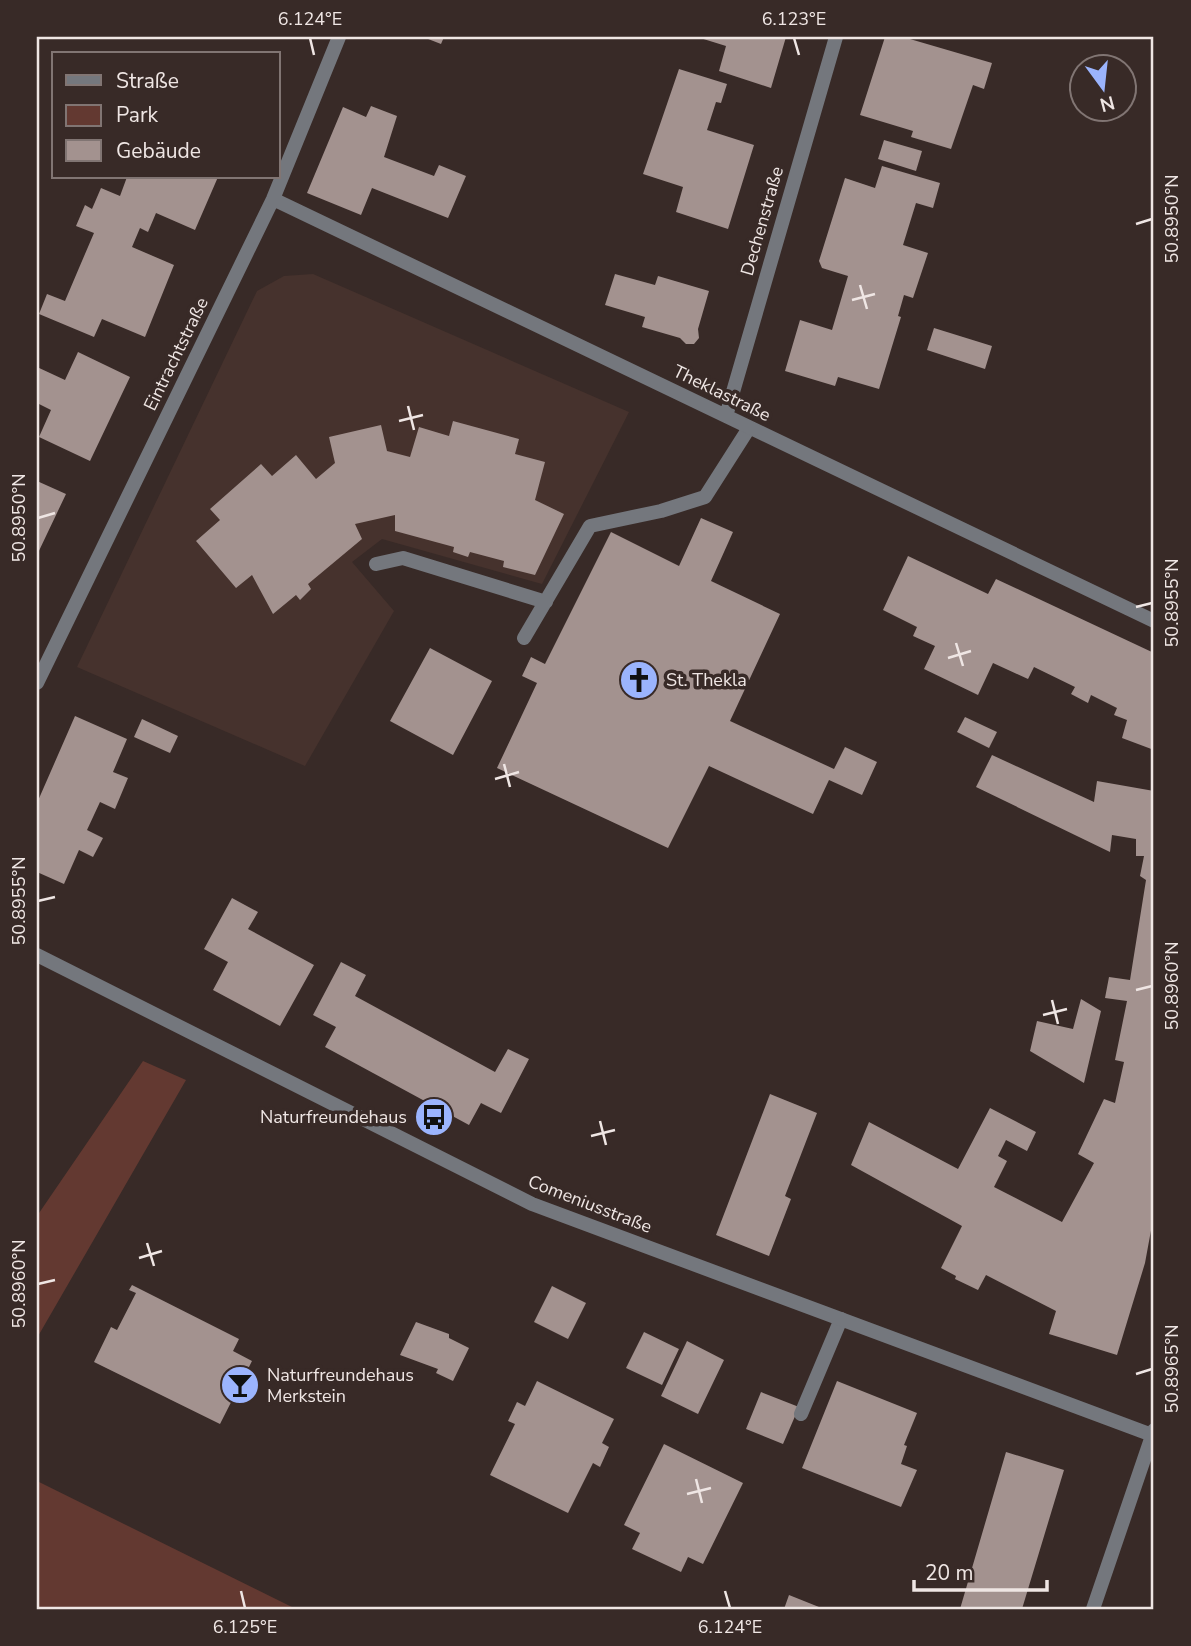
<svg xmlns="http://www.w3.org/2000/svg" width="1191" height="1646" viewBox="0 0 1191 1646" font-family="'Nunito Sans',sans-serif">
<rect width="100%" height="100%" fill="#382a27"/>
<path fill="#46322d" d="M313 274 629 412 542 584 382 539 352 562 394 611 305 766 77 667 257 291 284 276Z"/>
<path fill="#633931" d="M143 1061 186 1080 37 1338V1216Z
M37 1481 296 1609H37Z"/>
<path fill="#a3928f" d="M423 37H444L441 44Z
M697 37H786L771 88 719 71 726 46Z
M885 37H903L992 63 984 89 973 85 951 149 911 137 913 131 860 115Z
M679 69 727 84 721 103 716 102 707 130 754 145 728 229 676 212 683 187 643 174Z
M371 106 397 116 384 157 434 176 439 165 466 176 448 218 372 188 361 215 307 193 343 107 366 117Z
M884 140 922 151 916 171 878 159Z
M882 166 940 183 933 208 916 203 903 245 928 253 913 298 904 295 898 316 901 317 879 389 838 377 835 386 785 371 800 320 832 330 848 276 822 268 819 261 845 178 875 188Z
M127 177H218L195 230 156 213 148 232 140 228 132 247 174 265 145 337 102 319 94 337 39 314 47 294 65 301 79 268 94 233 76 226 85 205 92 209 101 188 120 196Z
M615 274 655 285 658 276 709 291 698 329 699 338 694 344H686L680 338 642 327 645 317 605 305Z
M934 328 992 346 985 369 927 350Z
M78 352 130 377 90 461 39 437 51 410 37 403V367L65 380Z
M453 421 519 439 515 454 545 462 535 500 564 514 535 575 503 567 504 561 470 552 468 557 453 552 454 547 395 531V515L355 524 362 539 308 584 311 589 300 600 296 595 273 614 252 575 236 588 196 541 220 520 210 509 261 464 272 476 296 455 316 479 335 463 329 437 381 425 387 451 410 457 419 427 449 436Z
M37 481 66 494 37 555Z
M701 518 733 532 711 581 780 614 730 721 834 769 845 747 877 762 862 795 829 780 813 814 709 766 668 848 497 768 537 683 522 676 531 657 545 664 611 532 679 566Z
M908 556 988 594 996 579 1154 653V750L1122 738 1127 720 1114 715 1117 708 1091 695 1088 703 1071 694 1075 687 1034 667 1028 679 993 663 978 695 924 669 935 646 913 636 917 627 883 610Z
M430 648 492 681 453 755 390 721Z
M75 716 127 739 113 772 128 778 115 809 100 802 87 830 103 838 93 857 79 850 64 884 37 872V803Z
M965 717 997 732 989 748 957 732Z
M142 719 178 736 170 753 134 737Z
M992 755 1094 802 1097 781 1154 791V1214L1145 1263 1117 1355 1049 1334 1056 1311 986 1275 978 1290 955 1279 956 1276 941 1268 962 1226 851 1165 869 1122 958 1169 990 1108 1036 1132 1027 1151 1006 1140 998 1156 1007 1161 994 1187 1062 1222 1094 1163 1078 1154 1104 1099 1115 1103 1124 1062 1115 1060 1127 1001 1105 998 1109 977 1130 980 1146 880 1140 876 1144 856H1136V839L1112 835 1110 852 976 787Z
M232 898 258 912 248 929 314 965 280 1026 213 990 228 962 204 949Z
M341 962 366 975 355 996 495 1072 508 1049 529 1059 501 1113 481 1103 469 1125 325 1047 336 1027 313 1015Z
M1081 999 1101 1011 1084 1083 1030 1051 1037 1021 1073 1029Z
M770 1094 817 1113 785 1196 791 1199 769 1256 716 1235Z
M132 1285 239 1339 233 1351 252 1361 220 1424 94 1362 111 1327 117 1330 136 1293 129 1290Z
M552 1286 586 1303 568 1339 534 1322Z
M416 1322 449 1334V1338L469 1348 453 1381 436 1373 438 1369 400 1355Z
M644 1332 679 1349 662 1385 626 1368Z
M687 1341 724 1360 698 1414 661 1396Z
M537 1381 614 1419 602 1443 609 1447 600 1467 593 1463 568 1513 490 1475 515 1424 508 1421 517 1402 525 1406Z
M837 1381 917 1413 904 1445 907 1446 901 1464 917 1470 901 1507 802 1468Z
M761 1392 799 1407 783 1444 746 1429Z
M664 1444 743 1483 703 1564 688 1557 681 1572 632 1549 640 1533 624 1525Z
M1006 1452 1064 1470 1022 1609H960Z
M789 1595 824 1609H784Z"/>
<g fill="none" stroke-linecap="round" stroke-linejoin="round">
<path stroke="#74777d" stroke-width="14" d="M376 564 403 558 546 602
M524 638 590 526 661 511 705 497 749 428
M801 1414 841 1319"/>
<path stroke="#74777d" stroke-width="14" d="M273 199 1154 621
M726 416 836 37
M37 683 273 199 339 37
M37 955 532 1204 1152 1435
M1093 1609 1154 1430"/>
</g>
<path fill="none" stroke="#efe6e4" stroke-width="2.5" d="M310 38 314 55M794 38 799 55M1136 224 1152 219M860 285 867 309M852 300 875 294M408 406 414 430M399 421 423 415M38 518 55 513M1136 607 1152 603M956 643 963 666M948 658 971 651M504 764 510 787M495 779 519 772M38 901 55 897M1136 990 1152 986M1052 1000 1058 1024M1043 1015 1067 1009M600 1121 606 1145M591 1136 615 1130M147 1243 154 1266M139 1258 162 1251M38 1284 55 1280M1136 1374 1152 1369M696 1479 702 1503M687 1494 711 1488M241 1591 245 1608M725 1591 730 1608"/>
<defs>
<symbol id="church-disc" viewBox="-11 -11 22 22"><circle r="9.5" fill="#9bb4fd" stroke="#382a27"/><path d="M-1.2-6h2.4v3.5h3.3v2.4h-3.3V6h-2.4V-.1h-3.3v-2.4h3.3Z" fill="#111"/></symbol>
<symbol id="bus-disc" viewBox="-11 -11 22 22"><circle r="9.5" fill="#9bb4fd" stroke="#382a27"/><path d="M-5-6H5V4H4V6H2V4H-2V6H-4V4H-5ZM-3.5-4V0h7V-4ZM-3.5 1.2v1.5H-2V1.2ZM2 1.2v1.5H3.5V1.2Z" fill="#111"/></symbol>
<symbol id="bar-disc" viewBox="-11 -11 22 22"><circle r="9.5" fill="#9bb4fd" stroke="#382a27"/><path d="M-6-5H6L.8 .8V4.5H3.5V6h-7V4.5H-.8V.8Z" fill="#111"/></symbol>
</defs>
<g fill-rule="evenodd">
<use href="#church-disc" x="617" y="658" width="44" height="44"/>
<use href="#bus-disc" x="412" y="1095" width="44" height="44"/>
<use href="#bar-disc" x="218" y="1363" width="44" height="44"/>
</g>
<g text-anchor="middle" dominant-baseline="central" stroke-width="7" stroke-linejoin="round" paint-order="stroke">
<g font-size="18" fill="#efe6e4" stroke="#382a27">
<text transform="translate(762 221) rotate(-74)">Dechenstraße</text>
<text transform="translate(176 354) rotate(-64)">Eintrachtstraße</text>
<text transform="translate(722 393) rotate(26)">Theklastraße</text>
<text transform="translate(590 1204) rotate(21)">Comeniusstraße</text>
</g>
<g font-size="18" fill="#efe6e4" stroke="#382a27" text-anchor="start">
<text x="666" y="680">St. Thekla</text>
<text x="407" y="1117" text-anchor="end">Naturfreundehaus</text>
<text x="267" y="1375">Naturfreundehaus<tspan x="267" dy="21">Merkstein</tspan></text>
</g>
</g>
<rect width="1191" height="1646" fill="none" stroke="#382a27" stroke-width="77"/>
<rect x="52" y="52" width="228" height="126" fill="#382a27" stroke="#817573" stroke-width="2"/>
<rect x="66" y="75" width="35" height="10" fill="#74777d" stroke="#817573" stroke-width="2"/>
<text x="116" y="88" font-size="21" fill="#efe6e4">Straße</text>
<rect x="66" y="105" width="35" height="21" fill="#633931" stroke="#817573" stroke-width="2"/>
<text x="116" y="122" font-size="21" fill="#efe6e4">Park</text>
<rect x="66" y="140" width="35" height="21" fill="#a3928f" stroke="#817573" stroke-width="2"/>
<text x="116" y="158" font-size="21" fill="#efe6e4">Gebäude</text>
<g transform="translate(1103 88) rotate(165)"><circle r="33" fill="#382a27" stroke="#817573" stroke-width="2"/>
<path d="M0-5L12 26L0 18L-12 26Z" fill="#9bb4fd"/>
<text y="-10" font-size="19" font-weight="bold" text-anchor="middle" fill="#efe6e4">N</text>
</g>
<path d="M914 1580v10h133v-10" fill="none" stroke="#efe6e4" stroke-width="3.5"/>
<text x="925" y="1580" font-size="21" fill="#efe6e4" stroke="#382a27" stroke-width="5" paint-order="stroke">20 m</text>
<rect x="38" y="38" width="1114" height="1570" fill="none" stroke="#efe6e4" stroke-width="2.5"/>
<g font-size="18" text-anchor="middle" fill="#efe6e4">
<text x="310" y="25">6.124°E</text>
<text x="794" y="25">6.123°E</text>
<text transform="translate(1172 219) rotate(-90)" y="6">50.8950°N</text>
<text transform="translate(19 518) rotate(-90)" y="6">50.8950°N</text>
<text transform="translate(1172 603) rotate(-90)" y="6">50.8955°N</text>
<text transform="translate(19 901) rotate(-90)" y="6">50.8955°N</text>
<text transform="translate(1172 986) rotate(-90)" y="6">50.8960°N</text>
<text transform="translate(19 1284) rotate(-90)" y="6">50.8960°N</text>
<text transform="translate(1172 1369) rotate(-90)" y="6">50.8965°N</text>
<text x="245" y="1633">6.125°E</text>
<text x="730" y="1633">6.124°E</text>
</g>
</svg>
